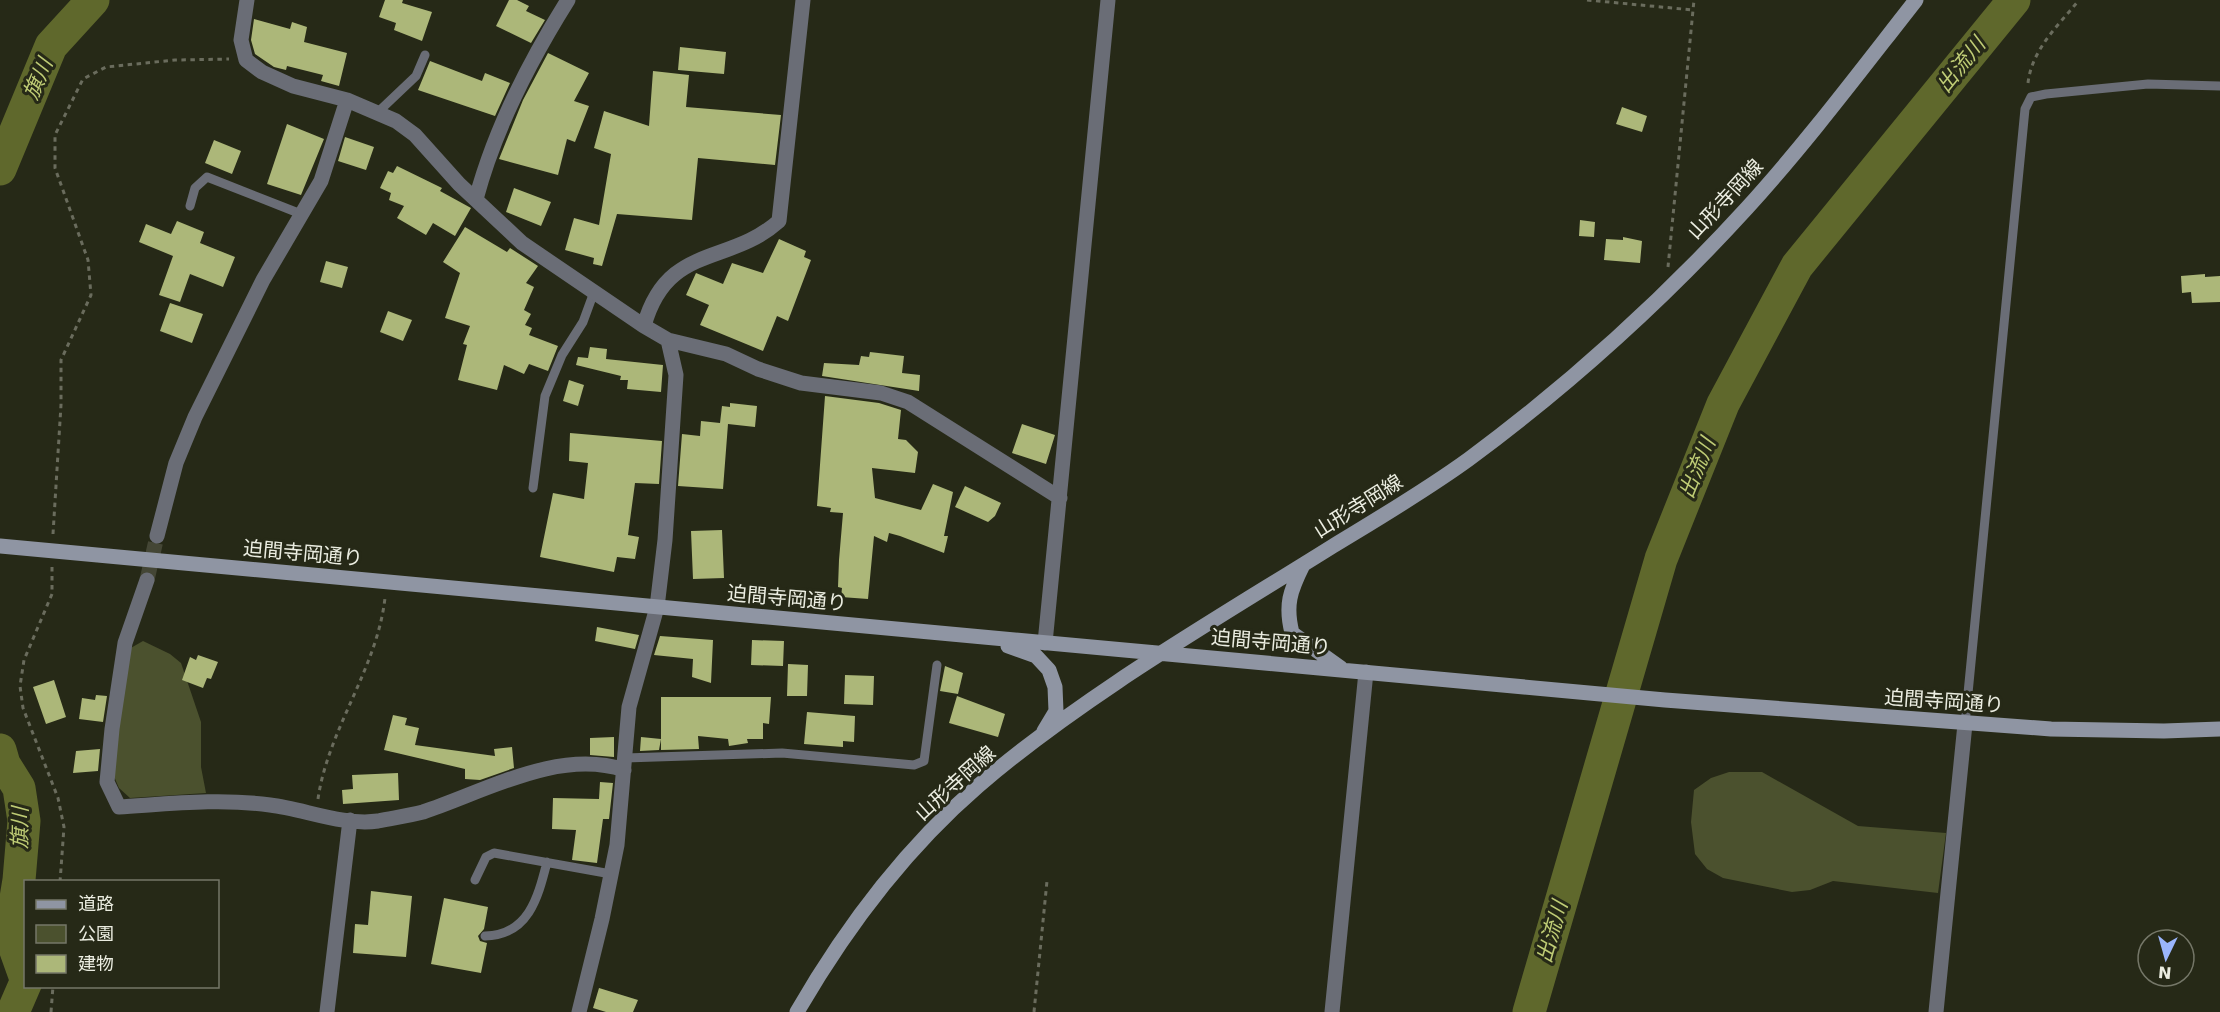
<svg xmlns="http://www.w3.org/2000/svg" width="2220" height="1012" viewBox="0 0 2220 1012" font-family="'DejaVu Sans','Noto Sans JP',sans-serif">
<rect width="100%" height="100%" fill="#262917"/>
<path fill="#4b512e" d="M143 641 170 654 181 663 201 722V767L206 793 130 798 119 788 113 774 129 649Z
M1729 772H1762L1858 826 1946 833 1938 893 1833 881 1810 890 1792 892 1723 878 1707 869 1695 854 1691 822 1694 790 1711 778Z"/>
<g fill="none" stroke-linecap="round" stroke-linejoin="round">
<path stroke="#5f682c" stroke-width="33" d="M0 169 51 46 93 0
M0 750 4 764 19 788 24 821 19 880 10 934 26 979
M13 1012 26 982
M1529 1012 1661 559 1723 404 1797 266 2014 0"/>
</g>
<path fill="#acb779" d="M385 0H403L402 3 432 12 422 41 394 30 396 23 379 17Z
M509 0H517L529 6 526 11 545 20 531 43 496 26Z
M254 19 290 29 292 22 307 27 304 42 347 53 339 86 321 81 323 75 287 66 286 70 274 67 255 54 251 40Z
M680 47 726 52 724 74 678 70Z
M548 53 589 73 574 101 589 106 575 142 567 139 558 175 499 159 523 100Z
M430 61 482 81 485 73 510 83 495 116 418 90Z
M653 71 689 75 686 107 781 115 775 165 698 158 692 220 617 214 602 266 593 264 594 258 565 250 574 218 599 225 611 154 594 148 604 111 649 126Z
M1622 107 1647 116 1642 132 1616 124Z
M287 124 324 139 301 195 267 184Z
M345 137 374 147 366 170 338 161Z
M214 140 241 151 232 174 205 163Z
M397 166 442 188 440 191 471 208 455 236 433 223 426 235 397 218 404 206 389 200 391 193 380 188 388 171 393 173Z
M514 188 551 202 541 226 506 212Z
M1580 220 1595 222 1594 237 1579 236Z
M177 221 204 232 200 243 235 257 223 287 190 274 180 302 159 295 173 256 139 242 146 224 171 234Z
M465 227 507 252 510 248 538 266 526 283 534 287 524 310 531 314 525 325 532 328 529 335 558 346 548 371 529 364 524 374 504 365 497 390 458 380 467 345 463 344 470 326 445 318 460 273 443 262Z
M1623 237 1642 241 1640 263 1604 260 1606 239 1623 240Z
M779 239 806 251 804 257 811 260 788 321 777 316 763 351 700 325 709 305 686 295 696 273 723 284 732 263 763 273Z
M326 261 348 267 342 288 320 282Z
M2205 274V277L2220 276V302L2192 303 2191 292 2182 293 2181 276Z
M170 303 203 314 192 343 160 331Z
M388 311 412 320 403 341 380 332Z
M590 347 607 349 606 359 663 365 661 392 627 389 628 380H620L621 376 576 365 578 357 588 358Z
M870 352 904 356 902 373 920 375 919 391 822 376 824 363 859 365 861 356 869 357Z
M569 380 584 385 578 406 563 401Z
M825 396 879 403 901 410 898 439 906 440 918 452 915 473 872 468 875 498 921 510 933 484 953 492 944 536H948L944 553 900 536 889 533 887 542 874 536 868 599 841 597 842 588 838 587 839 560 843 513 830 512 831 508 817 506Z
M730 403 757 406 755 427 728 424 723 489 678 486 682 434 700 436 701 421 720 423 722 406 730 407Z
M1022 424 1055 435 1046 464 1012 453Z
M570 433 662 441 659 484 635 483 628 535 639 537 635 559 617 557 614 572 540 557 553 493 584 499 588 463 569 461Z
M965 486 1001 503 995 516 988 522 955 507Z
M722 530 724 578 693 579 691 531Z
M597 627 639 635 635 649 595 641Z
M660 636 713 640 711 683 692 677 693 659 654 655Z
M752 640 784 641 783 666 751 665Z
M198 655 218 662 211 679 207 678 203 688 182 680 190 657 196 660Z
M788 664 808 665 807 696H787Z
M945 666 963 673 958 694 940 691Z
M845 675 874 676 873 705 844 704Z
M54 680 66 717 46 724 33 687Z
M96 695 107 696 103 722 79 719 82 698 95 700Z
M957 696 1005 714 998 737 949 723Z
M661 697H771L769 724 763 723V739H747L748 743 729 746 728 739 698 736 699 749 661 750Z
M807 712 855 716 854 742 843 741V747L804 744Z
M393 715 407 718 405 725 419 728 415 745 495 756 494 749 512 747 514 768 480 780 465 779V769L384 750Z
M614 737V757L590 755V738Z
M641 737 661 739 659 750 640 751Z
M100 749 98 771 73 773 76 751Z
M398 773 399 800 343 804 342 790 353 789 352 775Z
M600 782 613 783 609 819H603L597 863 572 860 576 830 552 829 553 798 599 799Z
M371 891 412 896 406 957 353 953 355 924 368 925Z
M444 898 488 907 484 929 478 936 480 941 487 943 481 973 431 964Z
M599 988 638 1000 633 1012H606L593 1008Z"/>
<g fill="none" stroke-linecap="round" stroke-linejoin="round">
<path stroke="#444635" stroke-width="15" stroke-dasharray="15 8" stroke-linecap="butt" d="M147 580 157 536"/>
<path stroke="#6a6c5d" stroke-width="3" stroke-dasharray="4.5 4.5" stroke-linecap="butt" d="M1587 0 1693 10
M2028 83C2032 49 2058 26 2079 0
M1668 267 1694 0
M53 534 61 405V360L91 295 88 260 55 168V135L83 79 106 67 175 60 229 59
M52 567V594L24 660 20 686 23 708 58 798 64 827 60 882
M318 799C328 729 377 669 385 598
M51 1012 53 986
M1034 1012 1047 881"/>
<path stroke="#6a6d76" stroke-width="9" d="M377 113 416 76 425 55
M190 206 195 188 207 177 301 214
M533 488 545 396 562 355 583 322 594 292
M1965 724 2025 109 2031 97 2046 94 2148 84 2220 86
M625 758 782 753 914 765 924 761 937 665
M475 880 486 857 494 853 611 874
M485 936C529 935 538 897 547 862"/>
<path stroke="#6a6d76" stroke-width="15" d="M247 0 241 40 246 60 262 72 293 86 347 100 396 121 415 135 459 184 522 243 644 326 668 340 726 354 758 369 801 383 881 393 908 402 1060 498
M476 199C495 128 529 62 568 0
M644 326C667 243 729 266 779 221L803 0
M157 536 176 463 195 417 263 280 321 181 347 100
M147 580 125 643 112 729 107 782 119 807C168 804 220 798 270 805 304 809 343 826 378 821 392 818 408 816 423 812 484 792 559 748 624 770
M1045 643 1108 0
M327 1012 350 820
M579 1012 602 919 617 845 629 707 657 607 665 540 676 375 668 340
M1332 1012 1366 672
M1936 1012 1965 724"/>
<path stroke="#8f95a3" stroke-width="15" d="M0 546 1665 700 2051 729 2164 731 2220 729
M1303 565C1290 591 1285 605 1292 633L1341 668
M1008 646 1036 656 1049 670 1055 687 1056 711 1044 731
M797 1012C845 929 905 849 978 786 1084 695 1215 620 1333 546 1379 518 1425 491 1469 459 1569 385 1663 300 1747 208 1807 142 1861 70 1916 0"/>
</g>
<g text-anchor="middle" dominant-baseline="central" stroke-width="6" stroke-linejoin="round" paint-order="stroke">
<g font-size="20" fill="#ebede1" stroke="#262917">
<text transform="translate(1725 199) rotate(-47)">山形寺岡線</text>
<text transform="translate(1358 506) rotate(-32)">山形寺岡線</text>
<text transform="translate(303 553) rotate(5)">迫間寺岡通り</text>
<text transform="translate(787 598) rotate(5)">迫間寺岡通り</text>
<text transform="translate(1271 642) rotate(5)">迫間寺岡通り</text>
<text transform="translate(1944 701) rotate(4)">迫間寺岡通り</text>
<text transform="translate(955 783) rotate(-42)">山形寺岡線</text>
</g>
<g font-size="21" font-style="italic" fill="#bfcc75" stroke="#262917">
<text transform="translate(1961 65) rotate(-51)">出流川</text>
<text transform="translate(38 79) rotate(-67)">旗川</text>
<text transform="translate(1697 468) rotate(-68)">出流川</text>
<text transform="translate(20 828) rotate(-89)">旗川</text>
<text transform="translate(1552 932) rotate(-74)">出流川</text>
</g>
</g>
<rect x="24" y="880" width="195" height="108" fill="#262917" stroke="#757768" stroke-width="1.5"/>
<rect x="36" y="900" width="30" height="9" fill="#8f95a3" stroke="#757768" stroke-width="1.5"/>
<text x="78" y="910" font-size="18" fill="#ebede1">道路</text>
<rect x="36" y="925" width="30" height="18" fill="#4b512e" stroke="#757768" stroke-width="1.5"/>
<text x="78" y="940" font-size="18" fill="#ebede1">公園</text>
<rect x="36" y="955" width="30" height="18" fill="#acb779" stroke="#757768" stroke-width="1.5"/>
<text x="78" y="970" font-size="18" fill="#ebede1">建物</text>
<g transform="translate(2166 958) rotate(185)"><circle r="28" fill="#262917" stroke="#757768" stroke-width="1.5"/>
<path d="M0-4.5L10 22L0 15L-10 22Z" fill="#9ab5fd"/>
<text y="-9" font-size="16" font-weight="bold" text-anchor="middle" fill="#ebede1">N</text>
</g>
</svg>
